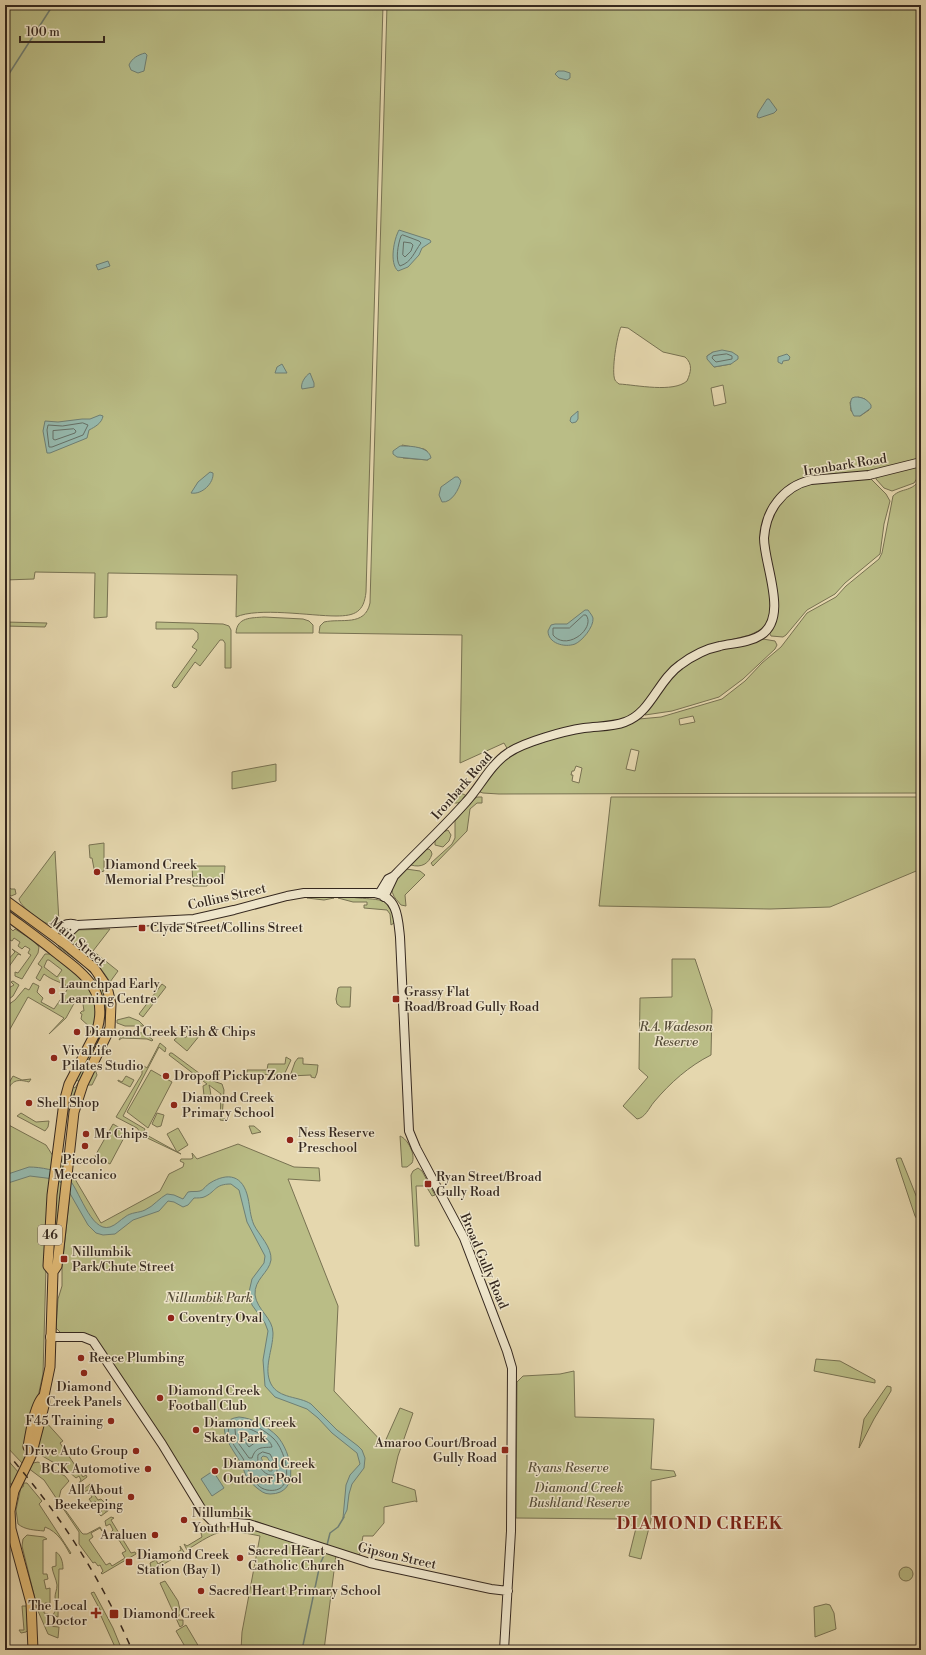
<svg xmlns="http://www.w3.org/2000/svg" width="926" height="1655" viewBox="0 0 926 1655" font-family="'Libre Bodoni',serif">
<rect width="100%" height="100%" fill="#e5d7ae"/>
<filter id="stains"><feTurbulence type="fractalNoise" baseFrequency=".005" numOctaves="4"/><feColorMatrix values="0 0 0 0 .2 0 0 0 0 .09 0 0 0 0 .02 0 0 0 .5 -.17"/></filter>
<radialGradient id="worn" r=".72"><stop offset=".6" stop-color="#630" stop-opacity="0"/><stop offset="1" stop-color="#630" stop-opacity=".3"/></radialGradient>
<path fill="#babd86" stroke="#787252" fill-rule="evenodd" d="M5 5H383L366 592C364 612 355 616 336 616 311 616 258 607 236 617L237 575 108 573 107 617 94 618 95 573 35 572 34 579 5 580Z
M387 5H921V459L880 470 809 477 798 480 784 489 766 515 771 603 770 613 767 622 762 629 750 635 714 644 680 661 664 675 640 708 625 719 508 750 504 743 460 763 462 635 319 633 320 626 324 622C341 618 365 627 370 603ZM621 327 628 328 663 352 685 357C693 364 691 372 687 381 673 393 637 385 619 384 617 382 616 382 615 380 611 372 617 335 621 327ZM713 352 731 364 714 367 708 359 707 356ZM723 385 726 403 714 406 711 388ZM858 397 865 399 869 410 860 416 851 411 850 402ZM402 445 424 449 427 451 428 460 403 458Z
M918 466 921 468 920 474 914 483 892 491 884 488 876 479V477Z
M921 477V793L499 794 483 793 480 792V788L504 760 523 749 562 736 639 719 661 717 722 699 745 681 762 663 781 647 807 613 836 597 846 586 879 559 882 553 893 496C902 487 913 493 921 477ZM693 716 695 722 680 725 679 719ZM631 749 639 751 635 771 626 769ZM576 766 582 768 579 783 572 781 573 775H571L572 771H574Z
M870 478 886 494 890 501 884 524 880 554 845 583 835 594 807 610 786 635 783 637 771 636 769 632 773 625 768 535 770 521 777 507 791 492 808 484Z
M264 617 303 619 309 621 313 625V633H236C237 617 251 618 264 617Z
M5 622 47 623 45 627 5 626Z
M156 622 223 624 229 626 231 630V668H225V643L223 640H220L200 666 195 662 177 687 174 688 172 686 174 682 197 650 192 647 198 639V633L193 629H156Z
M763 639 775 641 777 645 775 649 743 679 719 697 672 711 645 715V714C664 688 681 659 714 650 731 646 747 645 763 639Z
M276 764V781L232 789V772Z
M461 793 467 796C462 801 458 806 450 801Z
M477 797H482V803H477L470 809 467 831 433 866 431 863 452 844 455 838V821L473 800Z
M611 797H921V869L830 907 770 909 599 906Z
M448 830 451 835 449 841 443 847 435 845V841L441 833Z
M104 843V871L95 874 92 858H90L89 845Z
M429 849 431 851 432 854C429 864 421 868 411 865V863L423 850Z
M55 851 59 922C54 924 50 925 46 923 39 920 20 906 19 899Z
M192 866H225L224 879 207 878V886H193Z
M406 869 420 871 425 875 405 895 406 906 401 905C398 901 394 898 393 894 389 886 400 875 406 869Z
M5 884 11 889H15L16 894 11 896 5 893Z
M343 895C349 896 354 898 359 898 379 900 393 897 394 923L391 925 390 914 387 910 364 908V905H367V902H353L338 898Z
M309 897H330L334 898 324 900 307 898Z
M10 926V928L13 931 15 929 34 941 39 947 38 953 22 979 15 976V972L18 973 31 955 28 953 30 949 25 946 22 949 18 946 20 942 14 938 12 941 8 939 5 944V929Z
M110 929 93 951 118 971 110 982 104 973 96 963 71 943 69 936 76 930Z
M60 945 92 970 106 993 107 1016H106L104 1012 94 976 83 965 60 948 58 946Z
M12 949 21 955 18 954 8 968 9 970H5V963L15 952Z
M45 954H51C75 976 106 990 92 1029L81 1019 82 1014 80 1013 82 1011H84L82 997 78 996 66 1018 49 1034 64 1018 28 997 5 1038V1007L15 1000 25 988 29 990 33 983 39 986 37 992 43 998 41 1002 54 1009 69 987C59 981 53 981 44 974L40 981 36 978 42 967 38 964ZM47 960H49L62 970 57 977 44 967Z
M672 959H695L712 1010 711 1055C689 1066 670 1083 654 1102 649 1108 645 1118 637 1119L623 1106 648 1077 639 1069 640 998 672 997Z
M13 981 19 985 13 996 5 1002V990L14 985 11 982Z
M162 984 166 987 143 1017 139 1014Z
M340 987H351L350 1007H341L337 1004 336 999 338 988Z
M129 1017 139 1021 144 1026H125L117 1023V1020Z
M188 1027 200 1035 187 1051 174 1040 181 1034 185 1038 191 1033Z
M105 1029 80 1082 77 1080 74 1085 72 1084Z
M127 1032 145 1033 153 1040 152 1041 147 1039 122 1038 119 1040 123 1033Z
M160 1043 166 1048 165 1052 159 1047 123 1116 145 1129 143 1133 181 1154 143 1136 137 1128 116 1117 142 1074V1070L144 1066 147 1068Z
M170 1053H172L207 1079 222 1084 224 1090 222 1118 227 1119V1121L220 1120 221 1094 209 1085 210 1089 211 1096H204L203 1086 207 1084 169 1055Z
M286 1057 291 1060 284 1075 247 1074V1070H267L268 1064H285Z
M298 1058H303V1064L318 1065 317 1073 315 1078 311 1077V1075L290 1076 295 1062Z
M95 1069 97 1075 92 1085H87Z
M151 1070 172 1082 148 1128 127 1112Z
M13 1076 22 1080 31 1079 29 1082C14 1078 11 1082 5 1096V1090Z
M126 1076 134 1080 130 1087 118 1081V1080L122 1082Z
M78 1083 79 1084 69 1104 63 1137 65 1111 72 1086 75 1088Z
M21 1113 36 1122 49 1121 48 1127 45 1131 17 1116Z
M157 1113 164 1115 161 1126 157 1127 152 1124Z
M5 1123 46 1145 53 1156 48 1195 43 1374 23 1464 5 1445Z
M113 1124 127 1132 110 1164 95 1156Z
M249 1126H254L261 1132 252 1134Z
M178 1128 188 1145 177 1152 167 1134Z
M400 1136C408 1139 416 1155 412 1163L407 1167H402Z
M238 1144 294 1167 319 1168 320 1181 288 1179 338 1306 334 1391 384 1444 400 1408 413 1413 398 1456 392 1482 415 1490 417 1502 415 1501 384 1507V1523L373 1536H363L359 1558 257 1522 215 1518 209 1514 93 1337 86 1334 61 1333 56 1328 58 1299 62 1286V1268L72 1174 101 1223 160 1191 169 1174 183 1167 184 1163 180 1161 181 1159H191L193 1158 192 1153 197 1159Z
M62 1153 65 1155 63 1175 57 1172Z
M898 1158H901L921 1208V1225L915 1216 896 1159Z
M418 1168 422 1171 435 1195 432 1196 426 1186H416L419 1246H415L411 1175 413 1171Z
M56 1180 62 1183 53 1261 52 1260Z
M816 1359 840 1361 875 1380V1383L814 1371Z
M574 1371 575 1417 654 1419 651 1469 674 1471 676 1476 651 1481V1520L641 1559 629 1556 636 1528 621 1519 516 1518 517 1382 523 1376 560 1374Z
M887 1386 891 1387V1391L874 1419 859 1448 864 1419Z
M45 1421 63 1441 60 1443 83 1477 86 1475 87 1477 79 1483 81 1480 79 1476 76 1478 68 1471 39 1454 37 1447 44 1422Z
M5 1457 19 1473C15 1479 13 1486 5 1485Z
M38 1462 65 1476 69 1481 61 1490 59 1498 61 1504 81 1532 83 1534H87L100 1527 102 1531 100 1528 91 1533 93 1537 89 1540 106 1565 110 1563 112 1566 125 1558 122 1553 126 1551 115 1534 112 1536 110 1533 113 1530 110 1524 106 1526 105 1521 111 1517 114 1518 111 1520 131 1553 135 1552 136 1554 102 1574 101 1573 103 1571 100 1565 98 1566 95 1562 93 1563 79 1544V1532L44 1480 28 1468 33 1463Z
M24 1483H27L42 1501 39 1504 71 1553 70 1554C64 1543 58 1532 45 1527L44 1531C35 1530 25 1530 18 1524L16 1510 21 1487H23Z
M90 1484H92L89 1487 98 1500 101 1499 104 1502 100 1504 105 1511 109 1510 101 1516 98 1513 102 1511 95 1501 92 1503 89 1499 92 1497 88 1490 84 1492 83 1490Z
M233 1525V1527L253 1528V1530L336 1555 324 1650H241L242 1632 260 1536C221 1528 220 1529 187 1550L184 1544 187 1546 202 1537 201 1533C211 1528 221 1525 233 1525Z
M27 1535 44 1537 47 1539 43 1540V1574H47L48 1579 44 1580 46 1589 50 1588V1603H45L44 1613 48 1614V1626L59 1627 58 1638 48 1634 38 1611 22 1546 23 1539Z
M180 1546 184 1552 152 1571 150 1563 156 1560 158 1564 181 1550Z
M56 1552C61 1555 63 1562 63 1569H59L58 1617 53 1615C57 1609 56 1604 55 1597 55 1593 57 1590 57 1585 56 1578 53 1574 52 1567L56 1566Z
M899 1574a7 7 0 1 1 14 0a7 7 0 1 1-14 0Z
M165 1581 178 1601 181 1614 179 1615 178 1619 179 1620H183V1625L180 1627 160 1583Z
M94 1592 113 1628 122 1650H116L115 1647 101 1616 103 1615 91 1593Z
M826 1604 830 1605 834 1613 836 1629 815 1637 814 1607Z
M22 1606H27L28 1630 26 1632 21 1633 19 1630H24Z
M186 1625 199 1647 195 1650H187L176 1631Z"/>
<path fill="#96b9ad" stroke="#6f7f74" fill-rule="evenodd" d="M145 53 147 55 144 71 138 73 131 70 129 65C132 58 138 55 145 53Z
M558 71H564L570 73V78L567 80 559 78 555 74Z
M767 99H769L777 110 774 113 759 118 757 117 758 113Z
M399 230 430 240 431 242 422 248 419 255 408 267 398 271C389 263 394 239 399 230Z
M108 261 110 266 98 270 96 265Z
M722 350 732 352 738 356V359L731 364 714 367 707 359V356L713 352Z
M787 354 790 357 789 360 783 361 782 364 778 362V357Z
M282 364 287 373H275L277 367Z
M310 373 314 383V387L302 389C300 384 305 376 310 373Z
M855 397C862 397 867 399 871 405V408L860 416H854C851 411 849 403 852 398Z
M578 411V419L576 422 572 423 570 421 571 417Z
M100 415 103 416C102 423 95 427 89 430L87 438 50 453H47L43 431 45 421 58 422 82 419H90Z
M400 446C409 446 429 446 431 458L427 460 397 457 393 454V451Z
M210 472 213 473C214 483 202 495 191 493L198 482Z
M455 477H458L461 481C459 489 452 503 442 502L439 495 441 487Z
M585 610H588C590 613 592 615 593 618 594 627 582 641 575 644 564 648 548 643 548 631L551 625 555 624H567Z
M29 1167C40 1167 58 1170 67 1177 79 1187 90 1233 110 1227 116 1225 120 1220 125 1217 131 1212 139 1213 145 1210 154 1206 159 1198 167 1194L174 1195 183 1199 188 1192C192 1191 196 1192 200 1191 204 1190 206 1185 210 1183 228 1172 243 1175 248 1198 250 1207 250 1216 254 1225 259 1235 272 1247 271 1260 269 1273 254 1279 255 1295 257 1310 273 1318 273 1333 273 1350 263 1368 271 1384 279 1399 299 1396 311 1404L337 1430 358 1446 362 1450 365 1458 364 1468 352 1484 349 1494 347 1510 343 1518 346 1485 350 1475 360 1464 357 1453 332 1433 318 1418 307 1409 275 1397 265 1386 263 1360 268 1331 265 1323 252 1305 249 1292 252 1279 264 1263 265 1256 247 1222 239 1190 231 1184C214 1184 216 1192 204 1197 202 1198 197 1198 194 1198L188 1205 183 1207 174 1202 168 1201 159 1211 133 1220 115 1234 103 1235 96 1233 88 1225 68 1190 61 1182 54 1179 30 1176 5 1184V1175Z
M239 1417C253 1418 268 1427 277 1436 291 1451 302 1494 270 1494 264 1494 261 1491 257 1488 255 1486 252 1484 250 1482 244 1476 244 1466 239 1460 232 1448 210 1421 239 1417ZM263 1456 267 1457C269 1460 273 1467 272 1471H269L261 1458Z
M213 1471 224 1488 212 1496 201 1479Z"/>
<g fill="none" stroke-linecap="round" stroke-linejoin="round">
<path stroke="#667066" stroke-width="1" d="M403 235 419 241 421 243C414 252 412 262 400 266 395 260 398 244 401 236Z
M404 242 411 243 413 245 411 251 405 257 403 255Z
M727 354 732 356V359L716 362 712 358 713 356Z
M83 423 88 425 83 435 52 447H49L47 430 48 425 62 426Z
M74 429 76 431 75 433 55 440 53 439V431Z
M584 615H586C596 628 567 652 553 635V628H569Z
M239 1421C251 1422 266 1431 274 1439 286 1451 298 1495 267 1490 252 1487 249 1467 242 1457 236 1448 216 1424 239 1421Z
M240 1426C249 1427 271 1438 272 1447 262 1448 256 1446 252 1458H249L236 1440 235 1429Z
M241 1433 250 1436 256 1440V1442L249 1447 241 1437Z
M263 1452 270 1454 277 1467V1471L274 1475C264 1477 256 1464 258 1455Z"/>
<path stroke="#6f7f74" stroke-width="1.5" d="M5 80 53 5
M327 1545 330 1533 338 1527 344 1517
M302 1650 320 1564 326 1551"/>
<defs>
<path id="secondary" d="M379 894 388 879 394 876C418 851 443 828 466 802 480 787 490 765 508 753 524 742 564 731 584 728 597 726 612 727 625 722 651 713 658 680 680 665 692 656 705 649 720 646 733 643 749 643 761 635 789 617 764 565 764 538 765 525 769 512 777 502 786 490 798 483 811 480L869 475 921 462
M384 897 394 876
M51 934C57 927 68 921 77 925L194 919 234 910 287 896 304 893H375C398 897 398 919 400 937L409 1131 416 1148 464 1238 507 1351 512 1368 511 1531 504 1650
M60 941 77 925
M50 1337H83L93 1341 162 1444 204 1513 212 1521 249 1524 370 1563 491 1589 508 1591"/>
<path id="primary" d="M5 900 65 944 94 968 107 987 111 1004 110 1028 83 1084 74 1112 57 1266 53 1272 50 1367 44 1396 45 1402 31 1456 14 1491 10 1511 11 1529 31 1603 33 1650
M5 914C21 926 38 938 54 951 82 973 109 989 97 1030L69 1084 64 1102 52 1195 48 1266 53 1272
M28 1447C30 1435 35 1402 44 1396"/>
</defs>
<use href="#secondary" stroke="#35281f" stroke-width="10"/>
<use href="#primary" stroke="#35281f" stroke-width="11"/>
<use href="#secondary" stroke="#eee5ca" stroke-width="8"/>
<use href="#primary" stroke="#e2bc77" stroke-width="9"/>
<path stroke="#35281f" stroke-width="1.5" stroke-dasharray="7 7" stroke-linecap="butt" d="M5 1451C58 1511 100 1576 132 1650"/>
</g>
<g fill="#8f2418" stroke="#eee5ca" stroke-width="1.5">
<circle cx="97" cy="872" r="4"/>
<rect x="138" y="924" width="8" height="8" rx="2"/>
<circle cx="52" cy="991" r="4"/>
<rect x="392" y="995" width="8" height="8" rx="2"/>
<circle cx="77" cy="1032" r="4"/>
<circle cx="54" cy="1058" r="4"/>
<circle cx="166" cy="1076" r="4"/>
<circle cx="29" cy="1103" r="4"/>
<circle cx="174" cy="1105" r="4"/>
<circle cx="86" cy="1134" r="4"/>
<circle cx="290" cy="1140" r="4"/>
<circle cx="85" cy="1146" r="4"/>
<rect x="424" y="1180" width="8" height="8" rx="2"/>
<rect x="60" y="1255" width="8" height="8" rx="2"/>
<circle cx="171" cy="1318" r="4"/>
<circle cx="81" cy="1358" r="4"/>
<circle cx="84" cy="1373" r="4"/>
<circle cx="160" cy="1398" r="4"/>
<circle cx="111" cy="1421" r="4"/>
<circle cx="196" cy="1430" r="4"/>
<rect x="501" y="1446" width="8" height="8" rx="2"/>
<circle cx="136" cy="1451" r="4"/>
<circle cx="148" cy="1469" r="4"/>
<circle cx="215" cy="1471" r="4"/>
<circle cx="131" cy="1497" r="4"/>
<circle cx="184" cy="1520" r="4"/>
<circle cx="155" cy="1535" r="4"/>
<circle cx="240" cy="1558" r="4"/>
<rect x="125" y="1558" width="8" height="8" rx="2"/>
<circle cx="201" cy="1591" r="4"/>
<path d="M94 1607h4v4h4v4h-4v4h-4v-4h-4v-4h4z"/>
<rect x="109" y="1609" width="10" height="10" rx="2"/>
</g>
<g text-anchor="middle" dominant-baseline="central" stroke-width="3" stroke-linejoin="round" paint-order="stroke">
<rect fill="#eee5ca" stroke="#6c6152" stroke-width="1" x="38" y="1225" width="24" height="20" rx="3"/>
<g font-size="12" font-weight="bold" fill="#35281f">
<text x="50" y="1235">46</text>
</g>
<g font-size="13" fill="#35281f" stroke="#eee5ca">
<text transform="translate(845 465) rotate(-9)">Ironbark Road</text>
<text transform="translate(462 786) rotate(-49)">Ironbark Road</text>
<text transform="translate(227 897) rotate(-13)">Collins Street</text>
<text transform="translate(78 942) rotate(40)">Main Street</text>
<text transform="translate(484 1261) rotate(67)">Broad Gully Road</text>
<text transform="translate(397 1556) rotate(13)">Gipson Street</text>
</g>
<g font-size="13" fill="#35281f" stroke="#eee5ca" text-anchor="start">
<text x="105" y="865">Diamond Creek<tspan x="105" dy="15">Memorial Preschool</tspan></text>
<text x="150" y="928">Clyde Street/Collins Street</text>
<text x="60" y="984">Launchpad Early<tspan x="60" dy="15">Learning Centre</tspan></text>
<text x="404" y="992">Grassy Flat<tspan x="404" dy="15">Road/Broad Gully Road</tspan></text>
<text x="85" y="1032">Diamond Creek Fish &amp; Chips</text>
<text x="62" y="1051">VivaLife<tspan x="62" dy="15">Pilates Studio</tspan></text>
<text x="174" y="1076">Dropoff Pickup Zone</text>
<text x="182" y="1098">Diamond Creek<tspan x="182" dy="15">Primary School</tspan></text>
<text x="37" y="1103">Shell Shop</text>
<text x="298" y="1133">Ness Reserve<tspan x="298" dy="15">Preschool</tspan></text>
<text x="94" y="1134">Mr Chips</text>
<text x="85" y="1160" text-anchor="middle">Piccolo<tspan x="85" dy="15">Meccanico</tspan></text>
<text x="436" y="1177">Ryan Street/Broad<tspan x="436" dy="15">Gully Road</tspan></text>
<text x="72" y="1252">Nillumbik<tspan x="72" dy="15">Park/Chute Street</tspan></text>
<text x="179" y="1318">Coventry Oval</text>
<text x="89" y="1358">Reece Plumbing</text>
<text x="84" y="1387" text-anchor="middle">Diamond<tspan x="84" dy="15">Creek Panels</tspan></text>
<text x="168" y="1391">Diamond Creek<tspan x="168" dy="15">Football Club</tspan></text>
<text x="103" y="1421" text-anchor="end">F45 Training</text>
<text x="204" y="1423">Diamond Creek<tspan x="204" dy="15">Skate Park</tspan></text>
<text x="497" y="1443" text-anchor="end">Amaroo Court/Broad<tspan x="497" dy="15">Gully Road</tspan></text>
<text x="128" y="1451" text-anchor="end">Drive Auto Group</text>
<text x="223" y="1464">Diamond Creek<tspan x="223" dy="15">Outdoor Pool</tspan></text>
<text x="140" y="1469" text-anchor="end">BCK Automotive</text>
<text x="123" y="1490" text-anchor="end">All About<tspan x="123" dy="15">Beekeeping</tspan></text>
<text x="192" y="1513">Nillumbik<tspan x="192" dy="15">Youth Hub</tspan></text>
<text x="147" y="1535" text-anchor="end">Araluen</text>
<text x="248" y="1551">Sacred Heart<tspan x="248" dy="15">Catholic Church</tspan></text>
<text x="137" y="1555">Diamond Creek<tspan x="137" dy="15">Station (Bay 1)</tspan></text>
<text x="209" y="1591">Sacred Heart Primary School</text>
<text x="87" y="1606" text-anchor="end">The Local<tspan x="87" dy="15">Doctor</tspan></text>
<text x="123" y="1614">Diamond Creek</text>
</g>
<g font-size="13" font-style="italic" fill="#564d39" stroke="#eee5ca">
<text x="676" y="1027">R.A. Wadeson<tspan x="676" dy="15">Reserve</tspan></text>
<text x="209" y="1298">Nillumbik Park</text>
<text x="568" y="1468">Ryans Reserve</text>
<text x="579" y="1488">Diamond Creek<tspan x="579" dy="15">Bushland Reserve</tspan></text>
</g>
<g font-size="17" font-weight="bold" letter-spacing="1" fill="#7a1f14" stroke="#eee5ca">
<text x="700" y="1524">DIAMOND CREEK</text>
</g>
</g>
<rect width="926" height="1655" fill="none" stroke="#e5d7ae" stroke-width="20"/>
<rect x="6" y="6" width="914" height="1643" fill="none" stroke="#35281f" stroke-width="2"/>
<rect x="10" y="10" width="906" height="1635" fill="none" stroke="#35281f"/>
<path d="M20 36v6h84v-6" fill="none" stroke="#35281f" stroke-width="2"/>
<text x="26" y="36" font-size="12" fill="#35281f" stroke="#eee5ca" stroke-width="3" paint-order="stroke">100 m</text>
<rect width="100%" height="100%" filter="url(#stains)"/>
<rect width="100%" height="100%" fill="url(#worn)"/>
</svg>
